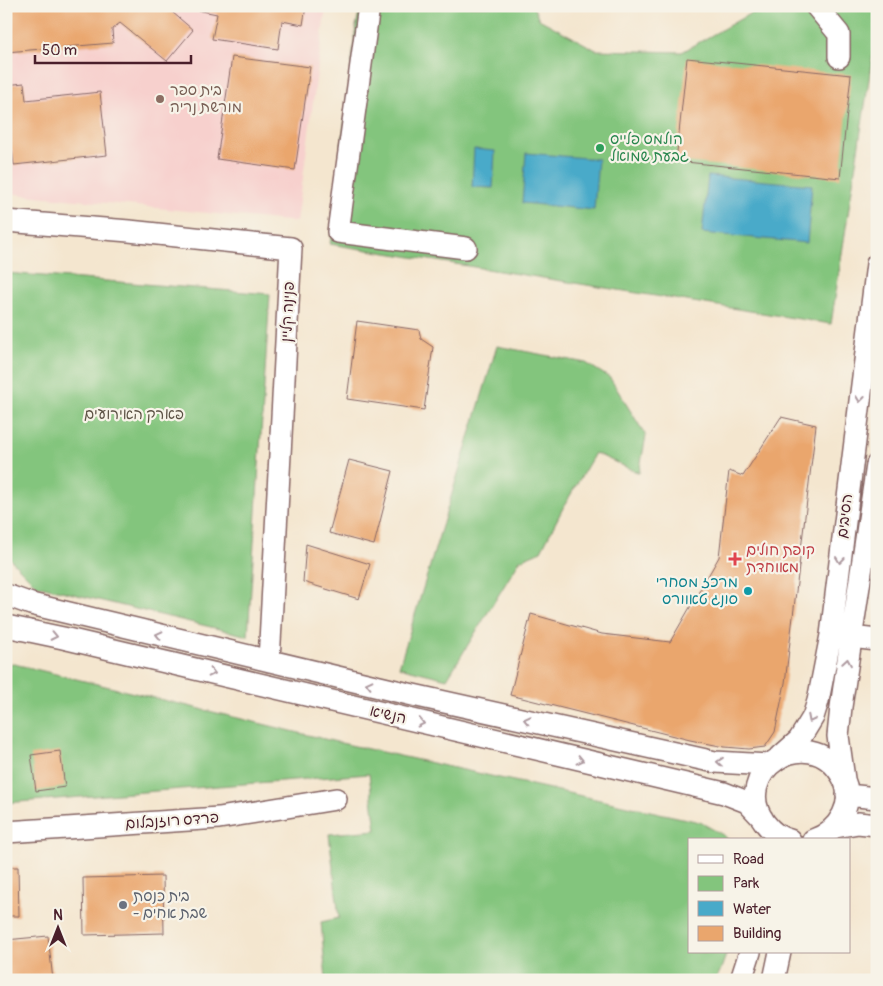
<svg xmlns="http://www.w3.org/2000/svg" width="883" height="986" viewBox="0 0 883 986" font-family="Pangolin,'Playpen Sans Hebrew',sans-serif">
<rect width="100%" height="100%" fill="#f7f3e8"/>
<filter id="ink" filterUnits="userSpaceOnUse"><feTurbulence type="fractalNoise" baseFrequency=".02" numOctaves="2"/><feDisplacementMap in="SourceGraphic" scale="10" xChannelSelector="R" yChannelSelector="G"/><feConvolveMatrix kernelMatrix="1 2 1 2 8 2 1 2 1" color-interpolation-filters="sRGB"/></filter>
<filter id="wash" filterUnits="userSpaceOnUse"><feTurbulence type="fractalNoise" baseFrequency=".0096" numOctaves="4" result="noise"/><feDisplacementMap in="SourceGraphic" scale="20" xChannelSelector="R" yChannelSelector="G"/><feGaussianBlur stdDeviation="1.12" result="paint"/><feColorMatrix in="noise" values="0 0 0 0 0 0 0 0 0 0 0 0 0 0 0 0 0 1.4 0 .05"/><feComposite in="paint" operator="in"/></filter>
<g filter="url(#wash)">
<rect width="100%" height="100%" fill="#f4e6cf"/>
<path fill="#f7d0cd" d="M6 6H326L297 222 6 193Z"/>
<path fill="#83c57d" stroke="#667254" d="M361 6H533L539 19 596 50 682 52 751 13 877 9V28L831 324 330 244 356 26Z
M6 273 270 294 248 636 36 585 6 555Z
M497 346 586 363 610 378 646 436 639 473 595 453 564 506 541 551 520 560 447 679 399 667Z
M6 662 341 743 700 822 725 836 728 840H689V952H727L721 969 716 980H326L321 922 339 918 329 834 376 830 369 774 6 803Z"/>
<path fill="#49aac9" stroke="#4a647a" d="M474 149 495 151 493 188 472 187Z
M526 153 598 159 594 210 522 203Z
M708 176 812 185 807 243 702 233Z"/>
<g id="blocks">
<path fill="#eaa66d" d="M6 6H165L193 30 167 61 120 23 112 29 113 43 6 52Z
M197 6H306L303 25 282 21 278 49 212 39 217 14 197 10Z
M232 57 310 67 295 170 217 159Z
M687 58 851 75 840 178 676 161Z
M24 83 26 100 100 92 107 155 14 165 12 150 6 151V85Z
M357 321 419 330 421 339 433 347 424 410 347 399Z
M781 417 816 425 785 683 775 732 765 747 749 749 725 747 690 740 510 695 531 614 602 634 670 642 719 557 729 471 743 476Z
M349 460 393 471 374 545 329 533Z
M306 544 370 564 359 599 303 582Z
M60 751 65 787 36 791 31 755Z
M6 867H18L19 916H6Z
M163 876 164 933 84 935 83 878Z
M48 936 53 980H6V940Z"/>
</g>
</g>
<g filter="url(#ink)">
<use href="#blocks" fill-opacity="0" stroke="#866564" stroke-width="1"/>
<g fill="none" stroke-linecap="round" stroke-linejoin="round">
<defs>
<path id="minor" d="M369 6 338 232 466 248
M816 6 839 34V57
M6 221 129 231 291 248 269 661
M6 595 31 604 413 695 715 762 769 765
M6 626 63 638 724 793 747 802 762 818
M851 637 877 640
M781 756 799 740 813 717 818 701 831 635 877 264
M844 779 838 736 841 707 877 465
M847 795 877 798
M836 827 858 823 877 825
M6 832 219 818 336 799
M790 840C780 838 771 831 765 823 728 774 808 718 842 776 857 802 839 831 813 840
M741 980 750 952
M774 980 780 952"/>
</defs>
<use href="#minor" stroke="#866564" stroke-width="24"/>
<use href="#minor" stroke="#fff" stroke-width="21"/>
</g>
<defs><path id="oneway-chevron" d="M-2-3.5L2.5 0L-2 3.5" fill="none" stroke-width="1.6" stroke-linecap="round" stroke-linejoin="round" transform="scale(1.25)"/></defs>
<g stroke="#ae9aa0">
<use href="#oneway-chevron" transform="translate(860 399) rotate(97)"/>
<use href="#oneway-chevron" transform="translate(840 560) rotate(97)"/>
<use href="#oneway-chevron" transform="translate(159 635) rotate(-167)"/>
<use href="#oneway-chevron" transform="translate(54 636) rotate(12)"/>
<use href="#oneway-chevron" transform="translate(847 662) rotate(-81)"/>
<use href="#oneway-chevron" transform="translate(212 673) rotate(13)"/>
<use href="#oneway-chevron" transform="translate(369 684) rotate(-167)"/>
<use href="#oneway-chevron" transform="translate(811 719) rotate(117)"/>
<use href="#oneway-chevron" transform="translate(527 720) rotate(-167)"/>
<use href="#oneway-chevron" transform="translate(421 723) rotate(13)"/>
<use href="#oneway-chevron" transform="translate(580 760) rotate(13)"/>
<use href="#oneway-chevron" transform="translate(720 762) rotate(-175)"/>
</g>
</g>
<circle fill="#8d6e63" stroke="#f7f3e8" stroke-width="2" cx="160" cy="99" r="5"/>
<circle fill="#2e9e5b" stroke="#f7f3e8" stroke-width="2" cx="600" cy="148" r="5"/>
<path fill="#e0444e" stroke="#f7f3e8" stroke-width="2" d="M732.5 551.5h5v5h5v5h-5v5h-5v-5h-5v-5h5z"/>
<circle fill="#0f9aa8" stroke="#f7f3e8" stroke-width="2" cx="748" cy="591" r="5"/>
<circle fill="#6b7280" stroke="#f7f3e8" stroke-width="2" cx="123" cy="905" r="5"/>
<g text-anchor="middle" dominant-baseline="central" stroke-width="4.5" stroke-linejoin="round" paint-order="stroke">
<g font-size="15" fill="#785e54" stroke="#f7f3e8" text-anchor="start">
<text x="170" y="90">בית ספר<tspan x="170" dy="17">מורשת נריה</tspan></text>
</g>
<g font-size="15" fill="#27864d" stroke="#f7f3e8" text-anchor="start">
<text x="610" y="139">הולמס פלייס<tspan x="610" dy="17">גבעת שמואל</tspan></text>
</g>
<g font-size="15" fill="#4a1f2b" stroke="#f7f3e8">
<text transform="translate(288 312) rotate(-87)">פנינה קליין</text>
<text transform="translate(845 516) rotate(-83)">הסיבים</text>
<text transform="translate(388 715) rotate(13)">הנשיא</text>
<text transform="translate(172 821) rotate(-4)">פרדס רוזנבלום</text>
</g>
<g font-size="15" fill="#5b5144" stroke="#f7f3e8">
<text x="134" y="414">פארק האירועים</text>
</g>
<g font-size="15" fill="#be3a42" stroke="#f7f3e8" text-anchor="start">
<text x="746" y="550">קופת חולים<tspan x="746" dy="17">מאוחדת</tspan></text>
</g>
<g font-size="15" fill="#0d838f" stroke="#f7f3e8" text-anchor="end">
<text x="738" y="582">מרכז מסחרי<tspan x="738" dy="17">סונג טאוורס</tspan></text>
</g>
<g font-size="15" fill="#5b616d" stroke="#f7f3e8" text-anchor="start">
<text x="133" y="896">בית כנסת<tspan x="133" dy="17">- שבת אחים</tspan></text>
</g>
</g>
<rect width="883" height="986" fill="none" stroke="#f7f3e8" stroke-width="25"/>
<rect x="688" y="838" width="162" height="115" fill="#f7f3e8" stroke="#b29e9c"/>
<rect x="698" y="855" width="25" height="8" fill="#ffffff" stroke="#b29e9c"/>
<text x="733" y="864" font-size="15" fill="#4a1f2b">Road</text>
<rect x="698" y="876" width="25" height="15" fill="#83c57d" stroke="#b29e9c"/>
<text x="733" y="888" font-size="15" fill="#4a1f2b">Park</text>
<rect x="698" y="901" width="25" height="15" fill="#49aac9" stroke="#b29e9c"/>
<text x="733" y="914" font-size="15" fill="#4a1f2b">Water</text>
<rect x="698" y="926" width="25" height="15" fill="#eaa66d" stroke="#b29e9c"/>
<text x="733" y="938" font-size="15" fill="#4a1f2b">Building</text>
<g transform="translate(58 928)" stroke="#f7f3e8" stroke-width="4" paint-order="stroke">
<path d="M0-4L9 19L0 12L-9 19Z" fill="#4a1f2b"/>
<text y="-8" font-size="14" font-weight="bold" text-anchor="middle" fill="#4a1f2b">N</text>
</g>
<path d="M35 55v8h156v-8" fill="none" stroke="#4a1f2b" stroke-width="2.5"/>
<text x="42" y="55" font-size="15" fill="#4a1f2b" stroke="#f7f3e8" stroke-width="4" paint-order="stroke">50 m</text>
</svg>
